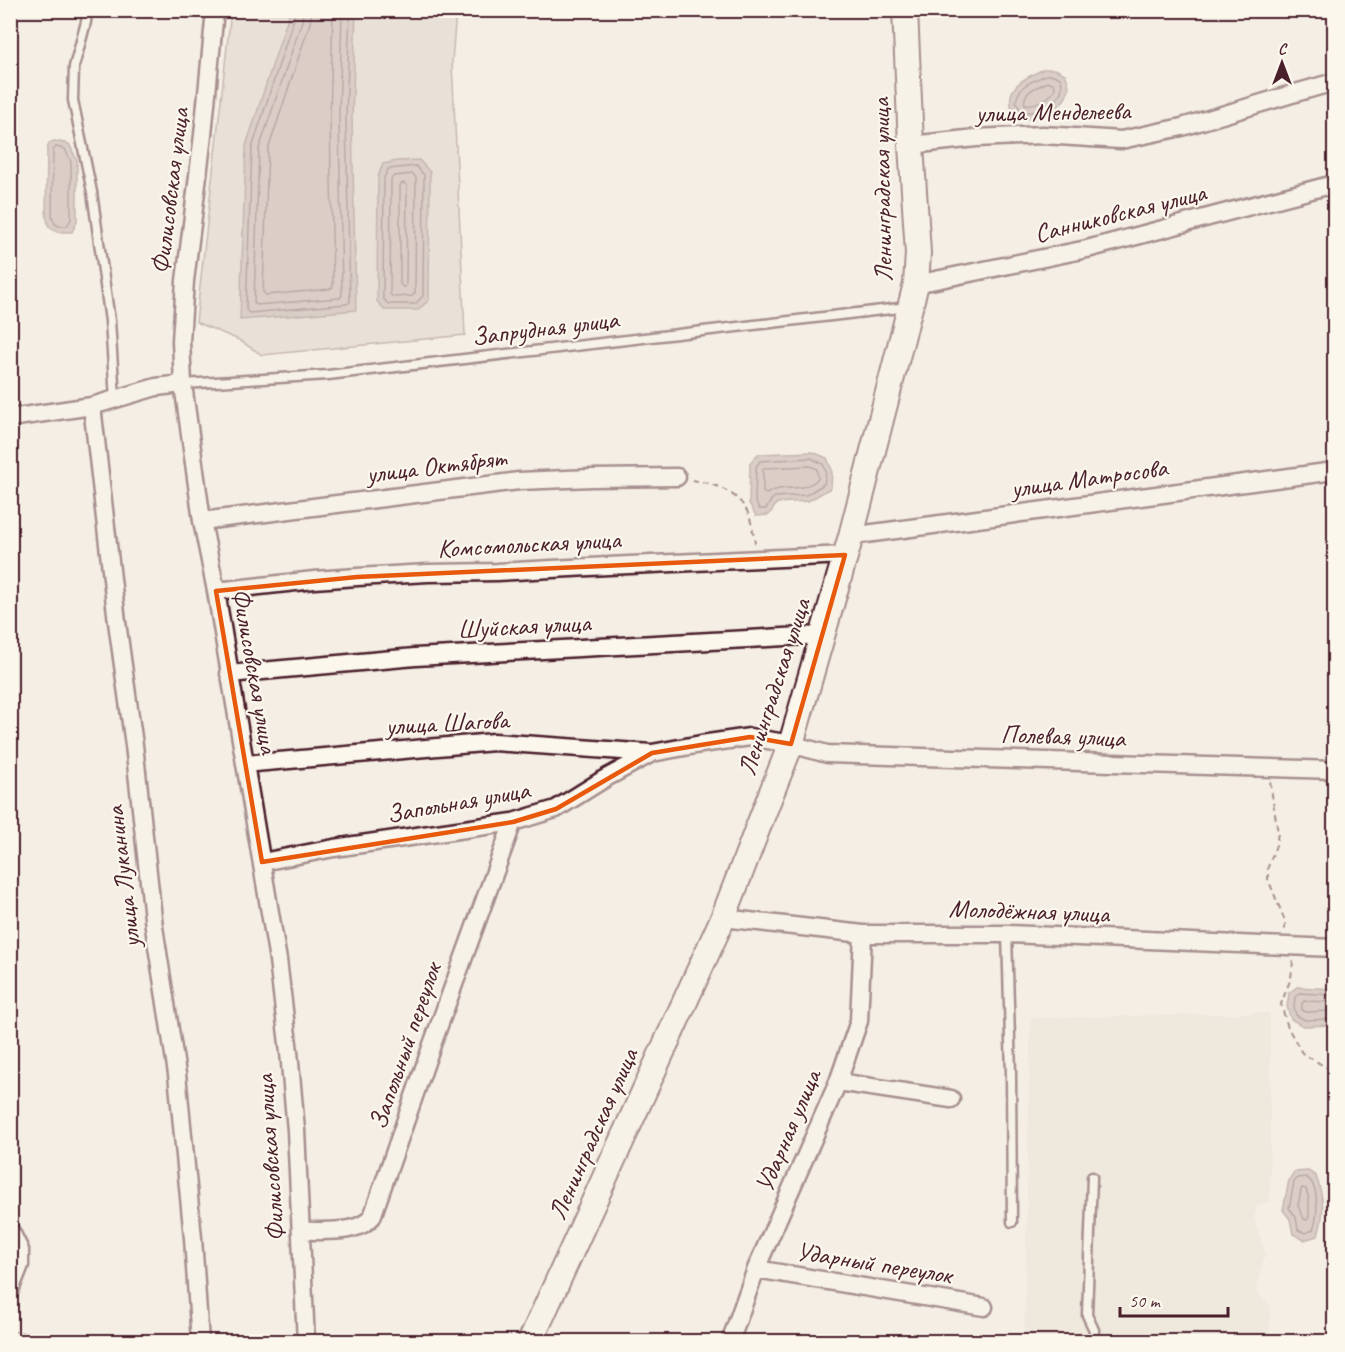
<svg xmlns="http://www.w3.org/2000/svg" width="1345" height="1352" viewBox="0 0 1345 1352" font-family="Caveat,sans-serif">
<rect width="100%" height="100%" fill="#f4eee4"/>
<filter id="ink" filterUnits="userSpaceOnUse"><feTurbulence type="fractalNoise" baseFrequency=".0167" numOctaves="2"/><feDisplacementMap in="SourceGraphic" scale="12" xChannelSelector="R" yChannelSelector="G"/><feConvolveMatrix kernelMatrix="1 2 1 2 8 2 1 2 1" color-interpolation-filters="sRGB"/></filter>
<g filter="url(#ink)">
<path fill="#e7dfd6" d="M1270 1013V1201L1257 1206 1254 1218 1265 1253 1256 1291 1270 1305 1269 1341 1024 1342 1031 1018Z"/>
<path fill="#dbd0c9" stroke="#92787a" stroke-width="1.5" d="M231 11H456L452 62 465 335 262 355 239 340 196 322Z"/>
<path fill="#baa7a5" stroke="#8d7174" stroke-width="1.5" d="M290 11H356L352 118 356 310 240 320 246 146Z
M1044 69H1055L1065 74C1068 80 1070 86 1068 92 1063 108 1038 123 1021 118 1017 116 1013 113 1012 108 1004 86 1029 76 1044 69Z
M54 141 69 144 77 160V221L72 232H57L49 227 46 216 47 150 49 143Z
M419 160 430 172 429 300 418 310H384L377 301 378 177 383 164 397 161Z
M813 452 827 458 832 470 831 488 808 501 777 503 769 515 756 516 749 503 750 463 758 454Z
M1297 987 1334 989V1025L1303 1026 1291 1019 1287 1007 1289 993Z
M1308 1171 1316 1176C1324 1199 1325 1211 1318 1236L1304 1240 1293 1234 1290 1219 1283 1210 1289 1180 1294 1172Z"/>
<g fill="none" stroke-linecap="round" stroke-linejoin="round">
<path stroke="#77555c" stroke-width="1.5" d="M296 10 294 18 252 148 246 310 249 313 347 304 350 302 346 118 350 10
M303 10 302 21 259 149 254 302 257 305 340 298 342 295 339 118 342 10
M312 10 310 23 268 150 263 292 266 295 330 289 333 287 330 118 333 10
M1046 75H1054L1060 78C1070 99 1038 117 1021 111L1016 102C1018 85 1033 81 1046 75Z
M1048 82 1053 83C1054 84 1055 86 1055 87 1054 98 1033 106 1025 104 1022 91 1038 87 1048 82Z
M56 147 65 149 71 162V219L67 226H59L55 224 52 216 53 150Z
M416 166 424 175 423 296 415 304H388L383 298 384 178 388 169Z
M413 174 416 178 415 293 412 296 393 297 390 294 391 179 394 176Z
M404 183 407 186 406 284 405 287H403L400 284V186L401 184Z
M811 458 823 464 826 472 824 484 806 495 775 497 772 499 766 509H759L755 501 756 467 760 461Z
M810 466 817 469 818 479C800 494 784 483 766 494L763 492V470L765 468Z
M1334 995 1299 993 1295 997 1294 1007 1296 1015 1305 1020 1334 1019
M1334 1002 1304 1001 1302 1003V1010L1306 1012 1334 1011
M1306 1177C1320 1185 1318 1217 1313 1230L1305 1233 1298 1230 1296 1217 1289 1208 1294 1182 1298 1178Z
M1302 1188 1306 1189 1309 1200V1217L1307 1220 1304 1219 1298 1206 1301 1190Z"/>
<defs>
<path id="lane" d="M87 10 86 22 74 67 73 100 92 192 110 321 115 399
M183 384 328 375 908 307
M1007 934 1011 1074 1012 1222
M1092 1177 1087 1315 1094 1330 1093 1342"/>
<path id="street" d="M215 10 203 135 185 281 181 341 183 384 202 521 216 591 278 960 289 1052 296 1130 306 1342
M911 145 976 138 1043 135 1121 140 1182 127 1292 94 1334 82
M916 284 1087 249 1334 184
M92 406 117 622 134 745 154 927 177 1074 193 1238 200 1342
M10 418 92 406 156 387 183 384
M202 521 519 481 591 478 677 477
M851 536 1334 471
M216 591 314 580 357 577 428 573 497 572 608 566 845 555
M229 674 415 657 822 635
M245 764 494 742 651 753
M262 862 334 848 513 822 556 809 604 779 652 753 701 744 750 737 791 744 827 754 1334 770
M723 918 863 934H1007L1334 948
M838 1082 951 1099
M10 1230 20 1250V1265L10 1290
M301 1231C323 1230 357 1235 372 1217L433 1042 513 822
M756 1269 984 1307
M730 1342 756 1269 838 1082 859 1021 863 934"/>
<path id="secondary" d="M530 1342 723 918 767 804 791 744 851 536 916 284 918 253 911 145 905 10"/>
</defs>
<use href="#lane" stroke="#4a1f2b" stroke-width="13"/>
<use href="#street" stroke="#4a1f2b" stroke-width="21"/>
<use href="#secondary" stroke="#4a1f2b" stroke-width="28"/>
<path stroke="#4a1f2b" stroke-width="2" stroke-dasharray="6 4.5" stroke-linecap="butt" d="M692 480C713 483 736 491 747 511 752 521 753 533 755 543
M1270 782 1278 833 1276 845 1268 867V879L1285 921V930
M1293 961 1291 978 1281 1004 1288 1028 1302 1053 1334 1072
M10 1331 23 1333 45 1342"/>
<use href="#lane" stroke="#fbf7ec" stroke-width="8"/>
<use href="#street" stroke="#fbf7ec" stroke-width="16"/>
<use href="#secondary" stroke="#fbf7ec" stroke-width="24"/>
</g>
</g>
<path d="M0 0H1345V1352H0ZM845 555 791 744 750 737 652 753 556 809 513 822 262 862 216 591 357 577Z" fill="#f4eee4" fill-opacity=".55" fill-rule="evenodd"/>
<path fill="none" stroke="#e8590c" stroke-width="4.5" stroke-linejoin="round" d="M845 555 791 744 750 737 652 753 556 809 513 822 262 862 216 591 357 577Z"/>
<g text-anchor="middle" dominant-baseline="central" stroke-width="4.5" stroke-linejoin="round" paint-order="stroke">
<g font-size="26" fill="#4a1f2b" stroke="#fbf7ec">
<text transform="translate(1053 112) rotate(-1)">улица Менделеева</text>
<text transform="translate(882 190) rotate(-91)">Ленинградская улица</text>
<text transform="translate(170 191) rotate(-83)">Филисовская улица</text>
<text transform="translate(1120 213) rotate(-14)">Санниковская улица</text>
<text transform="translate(545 328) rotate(-7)">Запрудная улица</text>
<text transform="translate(436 466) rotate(-7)">улица Октябрят</text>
<text transform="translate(1089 478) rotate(-8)">улица Матросова</text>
<text transform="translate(529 544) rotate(-3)">Комсомольская улица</text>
<text transform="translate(524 626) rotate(-3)">Шуйская улица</text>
<text transform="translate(255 671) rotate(80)">Филисовская улица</text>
<text transform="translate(774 687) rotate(-72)">Ленинградская улица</text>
<text transform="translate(447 723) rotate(-3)">улица Шагова</text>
<text transform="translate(1063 736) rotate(2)">Полевая улица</text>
<text transform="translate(458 802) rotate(-10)">Запольная улица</text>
<text transform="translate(123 877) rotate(-97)">улица Луканина</text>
<text transform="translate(1029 911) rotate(2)">Молодёжная улица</text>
<text transform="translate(405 1046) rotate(-71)">Запольный переулок</text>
<text transform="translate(788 1131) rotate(-67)">Ударная улица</text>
<text transform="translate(593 1134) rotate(-66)">Ленинградская улица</text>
<text transform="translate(270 1158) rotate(-94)">Филисовская улица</text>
<text transform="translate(874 1263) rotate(9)">Ударный переулок</text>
</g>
</g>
<rect width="1345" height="1352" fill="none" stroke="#fbf7ec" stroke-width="36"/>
<rect x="18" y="18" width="1309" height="1316" fill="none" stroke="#4a1f2b" stroke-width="2" filter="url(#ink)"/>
<g transform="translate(1282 63)" stroke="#fbf7ec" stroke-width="4.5" paint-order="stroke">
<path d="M0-4.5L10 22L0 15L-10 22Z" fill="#4a1f2b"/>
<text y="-9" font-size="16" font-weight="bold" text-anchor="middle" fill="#4a1f2b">С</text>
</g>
<path d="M1120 1307v9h108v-9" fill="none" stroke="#4a1f2b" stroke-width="3"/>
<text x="1129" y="1307" font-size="18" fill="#4a1f2b" stroke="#fbf7ec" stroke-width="4.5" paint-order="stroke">50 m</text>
</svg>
